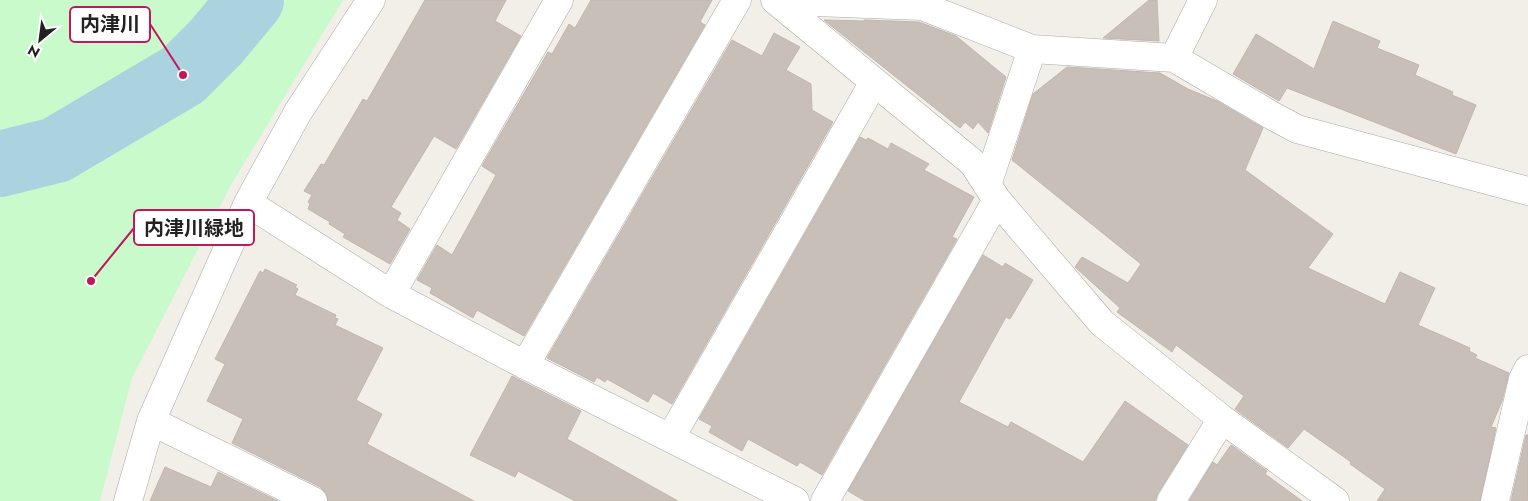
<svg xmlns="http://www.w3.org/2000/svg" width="1528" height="501" viewBox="0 0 1528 501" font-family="Jost,'Noto Sans JP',sans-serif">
<rect width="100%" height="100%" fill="#f2efe9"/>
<path fill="#c8facc" d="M0 0H343L231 185 132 378 100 501H0Z"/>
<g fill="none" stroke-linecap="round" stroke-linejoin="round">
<path stroke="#aad3df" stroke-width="66" d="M0 164 56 150 183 75 216 42 251 0"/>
</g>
<path fill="#c7bfb8" stroke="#c4b6ab" d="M425 0H506L495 21 521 36 456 149 434 136 391 207 401 213 397 220 410 229 390 264 343 237 345 234 329 224 330 222 308 209 310 204 308 202 312 195 304 191 321 164 324 165 363 99 367 101Z
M591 0H712L700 22 705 25 524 336 477 310 473 318 430 293 432 288 417 280 437 245 452 255 496 175 482 166 548 52 552 54 569 24 575 28Z
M1149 0H1157L1159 41 1103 38Z
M824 20 864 21V20L919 22 956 36 1006 77 988 133 978 122 973 129 965 122 960 128Z
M1333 21 1380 41 1377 48 1419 65 1415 75 1453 92 1452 95 1476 105 1456 154 1287 88 1279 101 1233 74 1256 34 1314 69Z
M774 33 800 47 786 70 811 84 812 110 833 122 672 404 653 393 648 402 607 379 605 382 597 377 594 382 547 358 732 40 762 56Z
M1067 67 1160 73 1188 89 1217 101 1263 128 1245 170 1333 234 1308 268 1385 304 1400 272 1435 288 1418 325 1470 348 1469 351 1477 355 1475 358 1509 373 1502 401 1491 427 1496 428 1480 501H1377L1385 489 1350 464 1351 462 1304 429 1288 448 1235 409 1244 396 1176 345 1172 352 1117 312 1120 308 1075 267 1082 257 1128 283 1141 264 1012 160 1033 94Z
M860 137 866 140 868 138 888 149 891 143 929 164 924 170 974 197 952 237 957 239 822 475 800 462 797 466 748 439 742 451 709 432 712 426 699 419Z
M983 255 1003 267 1005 263 1033 280 1010 319 1006 317 959 402 1008 427 1011 422 1083 462 1125 401 1188 445 1158 493 1155 501H865L848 491Z
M265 269 297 285 295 287 298 289 295 295 336 315 335 318 338 319 335 325 383 348 356 400 382 414 367 444 474 501H328L326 493 320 487 232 443 243 419 207 401 225 364 215 359 260 271 263 273Z
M512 376 581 411 567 439 678 501H575L518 471 515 477 470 455Z
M1526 435H1528V501H1511Z
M1231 445 1267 471 1265 474 1302 501H1189L1213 462 1217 465Z
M165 467 211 487 218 472 278 501H150Z"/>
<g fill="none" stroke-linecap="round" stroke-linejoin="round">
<defs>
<path id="minor" d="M775 0 973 163 997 200 1102 323 1222 419 1335 501
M793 15 814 2 922 6 1032 49 1174 58 1271 115 1297 129 1528 191
M1174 58 1203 0
M987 185 1032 49
M248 203 391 294 525 365 795 501
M391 294 559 0
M525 365 737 0
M151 421 313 501
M671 437 874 82
M128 501 151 421 248 203 298 112 371 0
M825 501 997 200
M1171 501 1222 419
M1495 501 1523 379 1528 369"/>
</defs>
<use href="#minor" stroke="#a9a9a9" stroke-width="29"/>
<use href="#minor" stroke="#fff" stroke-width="28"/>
</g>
<path fill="none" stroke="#c2185b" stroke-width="2" d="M183 75L150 24M91 281L134 228"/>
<g fill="#c2185b" stroke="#fff" stroke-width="2">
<circle cx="183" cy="75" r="5"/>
<circle cx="91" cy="281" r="5"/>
</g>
<g fill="#fff" stroke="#c2185b" stroke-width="2">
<rect x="70" y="7" width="80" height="35" rx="5"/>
<rect x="134" y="210" width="120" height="35" rx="5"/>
</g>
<g font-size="20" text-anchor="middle" font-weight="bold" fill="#222">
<text x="110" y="31">内津川</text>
<text x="194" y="235">内津川緑地</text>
</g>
<g transform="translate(40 40) rotate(209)" stroke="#ffffff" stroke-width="4" paint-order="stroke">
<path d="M0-4L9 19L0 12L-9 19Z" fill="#222222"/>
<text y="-8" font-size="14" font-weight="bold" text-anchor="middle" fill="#222222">N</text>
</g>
</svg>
